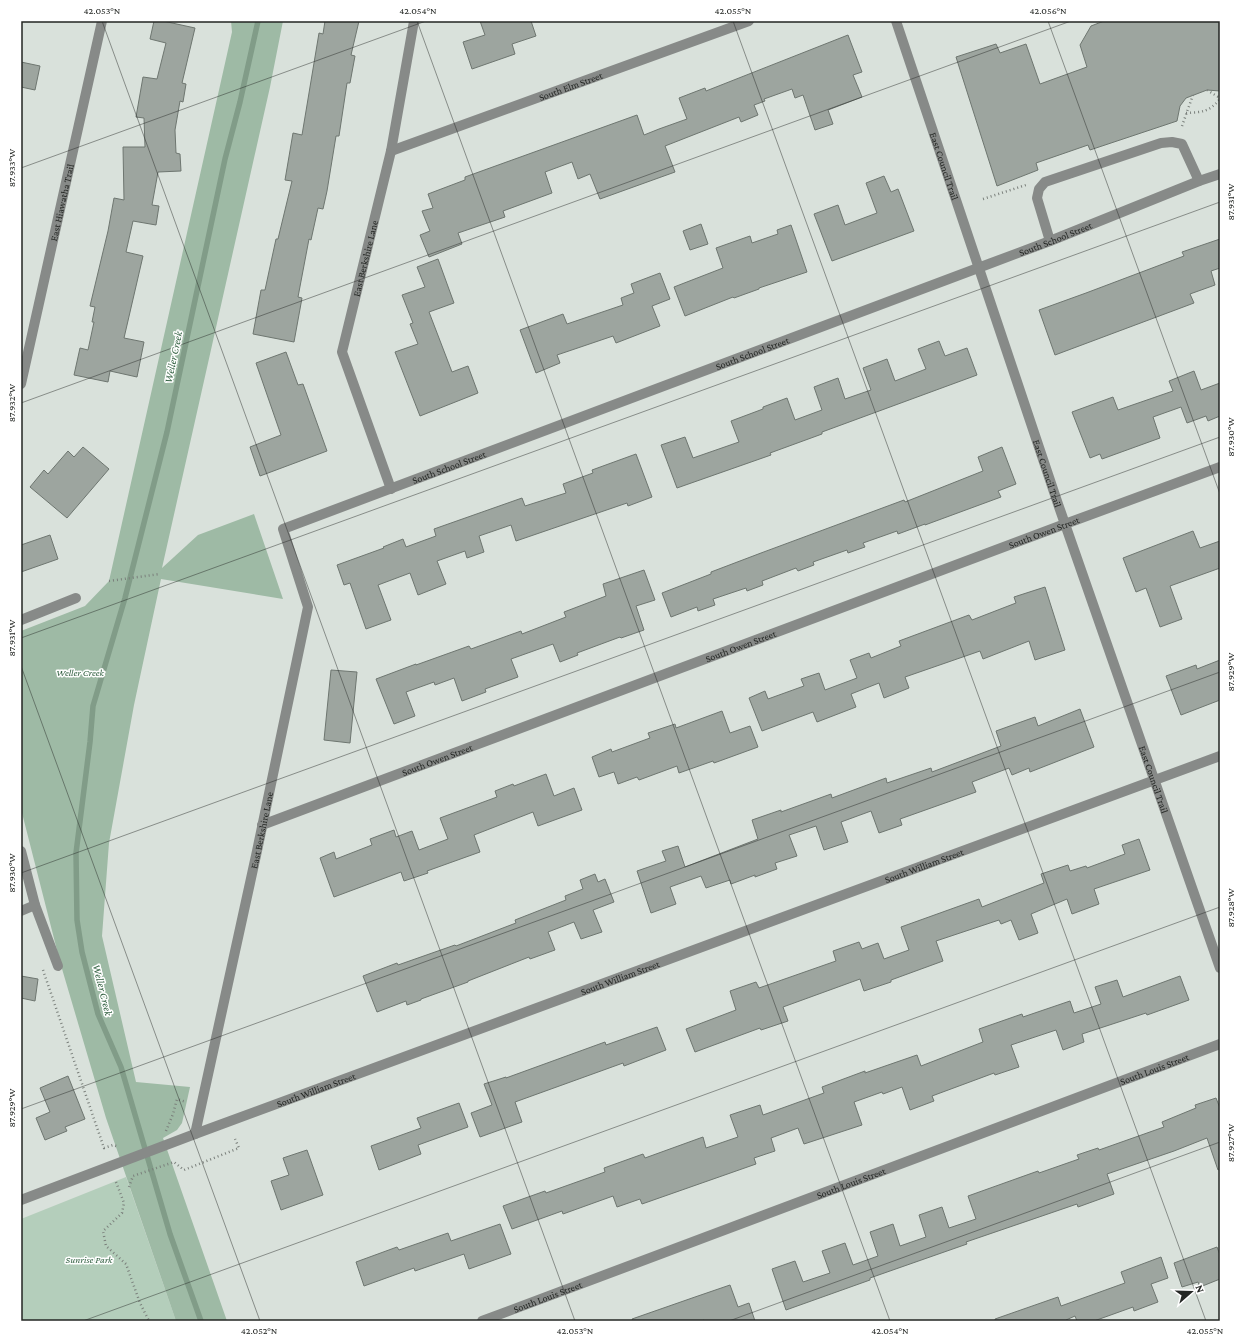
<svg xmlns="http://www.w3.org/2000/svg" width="1241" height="1342" viewBox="0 0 1241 1342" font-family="'Crimson Pro',serif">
<rect width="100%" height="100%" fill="#d9e1db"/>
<path fill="#b4cebb" d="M126 1177 176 1321H21V1219Z"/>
<path fill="#9ebaa5" d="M231 21H283L270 87 162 568 198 535 254 514 283 599 161 579 134 705 109 843 102 936 136 1082 190 1087 182 1123 177 1130 163 1138 227 1321H176L106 1118 60 962 21 809V631L85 606 109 581 232 32Z"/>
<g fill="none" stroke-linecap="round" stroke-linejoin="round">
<path stroke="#819c88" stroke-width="5.5" d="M201 1321 170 1234 121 1067 98 1014 82 952 77 920 76 853 90 742 93 706 125 598 167 432 225 159 240 102 258 21"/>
</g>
<path fill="#9da59f" stroke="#6e7670" d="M154 21H163L195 28 182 83 186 84 183 102 180 101 175 130 176 153 180 154 181 171 158 172 152 205 159 206 156 225 133 221 126 252 143 256 124 338 144 342 137 377 110 371 108 382 74 375 80 348 88 350 94 322H92L95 307 90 306 108 231 114 198 124 200 123 147H145L144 118 136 117 143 77 157 79 166 43 150 39Z
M325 21H359L351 55 355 56 350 83H347L339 136H336L327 191 323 209 318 208 311 240 309 239 298 297 302 298 294 342 253 334 261 290H265L276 239H278L292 181 285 180 293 133 302 135 319 33 323 34Z
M480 21H531L536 36 512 44 515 54 472 69 463 42 485 35Z
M1104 21H1220V91L1207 90 1186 98 1180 106 1177 121 1090 150 1088 145 1036 163 1038 170 997 186 956 57 996 44 1000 53 1026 44 1040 84 1087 67 1080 45 1091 26Z
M848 35 862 72 853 75 862 97 828 110 833 124 815 130 803 95 795 98 792 89 764 99 765 101 754 105 758 115 741 122 739 117 665 146 675 172 600 199 590 174 578 179 572 162 545 172 552 193 503 211 505 217 458 233 462 244 429 257 420 235 430 231 422 211 433 208 428 194 465 180V177L637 115 644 135 659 129 687 119 679 98 705 88 706 91Z
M21 62 40 66 35 90 21 87Z
M884 176 891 192 898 189 914 231 832 261 814 214 838 205 845 225 877 213 866 183Z
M701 224 708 244 690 250 683 231Z
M791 225 807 272 759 288V289L734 298 733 297 685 316 674 287 723 268 716 248 750 236 752 243 778 234 777 230Z
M1220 239V268L1211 271 1215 285 1190 294 1194 303 1055 355 1039 310 1086 293 1184 256 1182 252Z
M438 259 454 303 429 312 452 372 468 366 478 393 420 416 395 352 418 344 410 324 413 323 402 295 425 287 417 267Z
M660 273 670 299 652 306 660 326 616 343 613 336 557 355 560 363 536 373 520 330 563 314 567 324 623 305 621 298 634 293 631 284Z
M939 341 945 356 967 348 977 375 822 432V434L770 453 771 455 677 488 661 445 685 437 693 458 739 442 731 421 763 409V407L787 398 795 420 822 410 814 387 838 378 845 399 871 390 863 368 887 359 895 381 926 369 918 349Z
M286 352 298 385 303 384 327 451 260 476 250 447 281 435 256 363Z
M1194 371 1201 390 1220 383V416L1208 421 1206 416 1187 423 1181 407 1153 417 1160 438 1102 459 1100 454 1090 458 1072 412 1113 397 1118 410 1173 391 1169 381Z
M83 447 109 469 67 518 30 487 44 470 48 474 68 451 74 457Z
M1002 447 1016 484 998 491 1001 497 925 525V524L898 534 897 531 863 543 865 547 848 553 847 550 813 562 814 565 798 571 796 568 762 581 763 585 747 591 746 588 713 599 715 605 698 611 697 607 671 617 662 593 711 574V572L761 553 904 500 905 502 983 471 978 457Z
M636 454 652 497 628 506 627 503 516 541 511 525 479 536 484 552 467 558 465 551 437 561 446 584 418 595 410 573 378 585 391 620 366 629 350 583 344 585 337 565 384 548 383 547 403 539 406 547 436 536 434 529 522 498 525 506 566 493 563 484 593 473 592 470Z
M1193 531 1200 548 1220 541V568L1170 586 1182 619 1160 627 1146 588 1136 592 1123 558Z
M50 535 58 559 21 572V545Z
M644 570 655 600 636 606 644 630 621 638 620 637 577 653 578 655 560 662 553 644 511 659 518 677 485 689 486 692 462 701 454 678 435 685 434 682 406 692 415 716 394 724 376 679 416 664V665L469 646 471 649 521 631 522 634 566 617 564 612 606 596 603 584Z
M1045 587 1065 650 1035 660 1029 641 983 659 980 651 905 677 909 688 884 698 879 683 851 694 856 707 817 722 813 712 762 731 749 698 765 691 768 699 804 686 801 679 819 673 825 690 857 678 850 660 869 653 871 658 901 646 899 641 969 615 972 620 1016 603 1014 597Z
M1220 660V700L1181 715 1166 676 1196 665 1197 669Z
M331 670 357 672 350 743 324 740Z
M1080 709 1094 747 1030 772 1029 768 1012 775 1009 768 972 782 976 792 900 819 902 825 879 833 871 811 841 822 848 842 824 850 816 826 789 835 797 856 775 863 777 869 755 877V875L731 884 730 880 706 888 701 876 670 887 676 904 651 913 637 871 666 861 662 851 678 846 685 867 758 839 752 820 781 810V812L831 794 832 798 886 778 887 783 931 768 932 772 1001 746 996 731 1035 717 1038 726Z
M722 711 730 733 750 726 758 747 714 763 713 761 679 773 677 766 639 780 637 777 618 784 614 772 599 777 592 757 611 749 612 752 650 738 648 733 675 724 676 728Z
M546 774 554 796 574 788 582 810 538 826 533 812 474 835 480 852 427 871 428 873 404 881 401 872 334 897 320 858 334 852 336 859 372 845 370 839 394 830 396 837 412 831 419 850 448 839 440 818 497 797 495 791 513 784 514 786Z
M1139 839 1150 870 1094 889 1099 904 1072 914 1067 899 1031 914 1038 933 1019 940 1011 920 1001 924 999 920 936 941 943 961 891 980V982L864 991 860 979 783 1007 788 1021 761 1030 760 1028 695 1052 686 1029 736 1010 730 991 756 982 759 988 836 961 833 951 859 942 862 949 878 943 884 959 909 950 901 927 979 899 982 907 1044 883 1041 874 1068 865 1070 871 1086 866 1087 868 1125 854 1122 845Z
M595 874 598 882 605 879 614 902 593 910 602 932 581 939 574 922 548 932 555 950 530 959 529 957 468 981V982L421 999V1000L407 1005 406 1001 377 1012 363 976 397 963 398 965 455 945 456 946 516 923 515 920 566 900 565 896 583 889 580 880Z
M21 976 38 979 35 1001 21 998Z
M1180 976 1189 1000 1147 1015 1146 1013 1082 1034 1084 1042 1063 1050 1056 1030 1011 1045 1019 1067 995 1075 994 1073 932 1096 934 1101 910 1110 902 1087 883 1094 882 1092 854 1102 862 1125 804 1144 798 1128 771 1138 775 1151 754 1158 756 1164 642 1204 640 1199 617 1207 613 1196 563 1214 562 1211 512 1229 503 1206 545 1191 546 1193 605 1172 604 1168 643 1154 645 1158 703 1137 706 1148 738 1137 730 1115 760 1105 763 1115 824 1093 822 1087 865 1071V1073L917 1055 921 1066 983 1042 979 1029 1022 1014 1023 1017 1070 1001 1074 1013 1101 1004 1095 987 1117 980 1123 997Z
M657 1027 666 1050 624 1066 623 1063 515 1102 522 1122 480 1137 471 1113 492 1105 484 1084 506 1077V1078L605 1042 606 1045Z
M68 1076 85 1119 65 1127 67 1131 45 1140 36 1118 50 1112 40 1088Z
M1216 1098 1220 1108V1169L1218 1170 1207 1138 1174 1151 1107 1174 1114 1194 1078 1207 1077 1204 966 1242 967 1244 870 1278V1280L786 1310 772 1269 795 1261 803 1282 830 1273 822 1251 845 1243 853 1265 878 1256 870 1232 893 1224 900 1246 926 1237 919 1215 942 1207 949 1228 976 1219 968 1196 1038 1171 1039 1173 1079 1159 1077 1155 1098 1148 1099 1150 1164 1127 1162 1122 1196 1108 1195 1105Z
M459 1103 468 1127 418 1145 421 1154 379 1170 371 1146 421 1128 417 1118Z
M307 1150 323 1195 281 1210 271 1181 289 1175 283 1158Z
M500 1224 511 1254 469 1269 464 1254 415 1271 414 1268 364 1286 356 1262 397 1247 399 1250 448 1233 451 1241Z
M1217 1247 1220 1255V1279L1200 1287 1198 1282 1182 1287 1174 1263Z
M1161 1257 1168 1278 1151 1284 1158 1302 1134 1311 1133 1307 1094 1321H1077L1075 1316 1066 1320V1321H995V1319L1058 1297 1061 1306 1125 1283 1121 1272Z
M730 1285 738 1307 749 1303 755 1321H704V1320L701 1321H633L632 1319 695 1297Z"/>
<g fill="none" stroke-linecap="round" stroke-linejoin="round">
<path stroke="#7b807c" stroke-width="2.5" stroke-dasharray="1 3" stroke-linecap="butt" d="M1207 90 1220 98
M1186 113C1203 112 1209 112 1220 99
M1182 126 1193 95
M983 199 1026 185
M109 581 160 574
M43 970 104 1148 113 1145 119 1147
M166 1131 173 1114 177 1099 186 1102
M116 1182 124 1203 122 1213 103 1231 106 1246 126 1264 140 1303 149 1321
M129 1187 133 1176 174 1162 184 1170 239 1148 235 1139"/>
<g stroke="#878a88" stroke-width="10">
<path id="s1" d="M896 21 1058 504 1220 968"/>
<path id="s2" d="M391 151 749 21"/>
<path d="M1050 241 1037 198 1039 189 1045 182 1161 143 1172 142 1182 144 1199 181"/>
<path id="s3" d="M21 384 102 21"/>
<path id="s4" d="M391 489 342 352 391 151 414 21"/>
<path d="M21 620 76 598"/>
<path id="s5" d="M262 825 1065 524 1220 467"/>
<path d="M21 851 35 905 58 966"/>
<path d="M21 911 35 905"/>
<path id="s6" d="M195 1134 257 851 308 607 283 529 978 268 1050 241 1199 181 1220 174"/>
<path id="s7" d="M21 1200 195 1134 1220 756"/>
<path id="s8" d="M482 1321 1220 1044"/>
</g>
</g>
<path fill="none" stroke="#232623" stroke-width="1" stroke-opacity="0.45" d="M102 21 575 1321M417 21 890 1321M733 21 1206 1321M1048 21 1220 494M21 168 426 21M21 403 1071 21M21 638 1220 202M21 666 260 1321M21 873 1220 437M21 1109 1220 672M83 1321 1220 907M729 1321 1220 1142"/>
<g text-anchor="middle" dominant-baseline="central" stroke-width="3" stroke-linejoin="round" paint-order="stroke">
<g font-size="10" fill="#232623" stroke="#fff">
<text stroke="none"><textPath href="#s2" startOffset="191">South Elm Street</textPath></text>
<text stroke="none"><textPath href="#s1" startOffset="153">East Council Trail</textPath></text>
<text stroke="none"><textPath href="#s3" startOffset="186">East Hiawatha Trail</textPath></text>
<text stroke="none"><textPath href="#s6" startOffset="1446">South School Street</textPath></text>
<text stroke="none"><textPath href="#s4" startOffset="242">East Berkshire Lane</textPath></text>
<text stroke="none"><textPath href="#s6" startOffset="1122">South School Street</textPath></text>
<text stroke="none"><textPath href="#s6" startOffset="798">South School Street</textPath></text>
<text stroke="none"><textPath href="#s1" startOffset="477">East Council Trail</textPath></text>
<text stroke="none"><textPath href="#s5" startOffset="835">South Owen Street</textPath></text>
<text stroke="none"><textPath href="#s5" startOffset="511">South Owen Street</textPath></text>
<text stroke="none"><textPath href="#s5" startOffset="187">South Owen Street</textPath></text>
<text stroke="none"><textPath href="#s1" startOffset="801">East Council Trail</textPath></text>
<text stroke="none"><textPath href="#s6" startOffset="311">East Berkshire Lane</textPath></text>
<text stroke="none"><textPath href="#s7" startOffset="963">South William Street</textPath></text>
<text stroke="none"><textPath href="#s7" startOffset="639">South William Street</textPath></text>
<text stroke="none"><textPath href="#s8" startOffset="718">South Louis Street</textPath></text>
<text stroke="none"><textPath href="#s7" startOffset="315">South William Street</textPath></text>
<text stroke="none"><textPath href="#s8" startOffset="394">South Louis Street</textPath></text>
<text stroke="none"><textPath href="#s8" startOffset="70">South Louis Street</textPath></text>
</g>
<g font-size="10" font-style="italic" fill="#336142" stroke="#fff">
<text x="80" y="672">Weller Creek</text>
<text x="89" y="1259">Sunrise Park</text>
</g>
<g font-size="11" font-style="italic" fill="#356344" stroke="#fff">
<text transform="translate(173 357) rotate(-78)">Weller Creek</text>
<text transform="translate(103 990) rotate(76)">Weller Creek</text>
</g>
</g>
<rect width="1241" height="1342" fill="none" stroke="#ffffff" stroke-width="44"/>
<g transform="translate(1191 1292) rotate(70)" stroke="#ffffff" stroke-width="3" paint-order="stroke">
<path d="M0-3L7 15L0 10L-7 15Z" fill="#232623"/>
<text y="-6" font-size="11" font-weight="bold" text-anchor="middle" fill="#232623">N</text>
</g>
<rect x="22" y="22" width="1197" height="1298" fill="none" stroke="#232623" stroke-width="1.5"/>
<g font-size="10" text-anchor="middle" fill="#232623">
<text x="102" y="14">42.053°N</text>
<text x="418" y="14">42.054°N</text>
<text x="733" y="14">42.055°N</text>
<text x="1048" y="14">42.056°N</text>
<text transform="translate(11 168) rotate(-90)" y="4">87.933°W</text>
<text transform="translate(1230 202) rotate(-90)" y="4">87.931°W</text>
<text transform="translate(11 403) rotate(-90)" y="4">87.932°W</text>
<text transform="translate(1230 437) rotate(-90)" y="4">87.930°W</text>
<text transform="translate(11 638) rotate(-90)" y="4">87.931°W</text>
<text transform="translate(1230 672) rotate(-90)" y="4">87.929°W</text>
<text transform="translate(11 873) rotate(-90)" y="4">87.930°W</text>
<text transform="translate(1230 908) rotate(-90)" y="4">87.928°W</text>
<text transform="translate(11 1108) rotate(-90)" y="4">87.929°W</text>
<text transform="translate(1230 1143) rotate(-90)" y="4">87.927°W</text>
<text x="259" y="1334">42.052°N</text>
<text x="575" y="1334">42.053°N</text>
<text x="890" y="1334">42.054°N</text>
<text x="1205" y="1334">42.055°N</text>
</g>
</svg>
